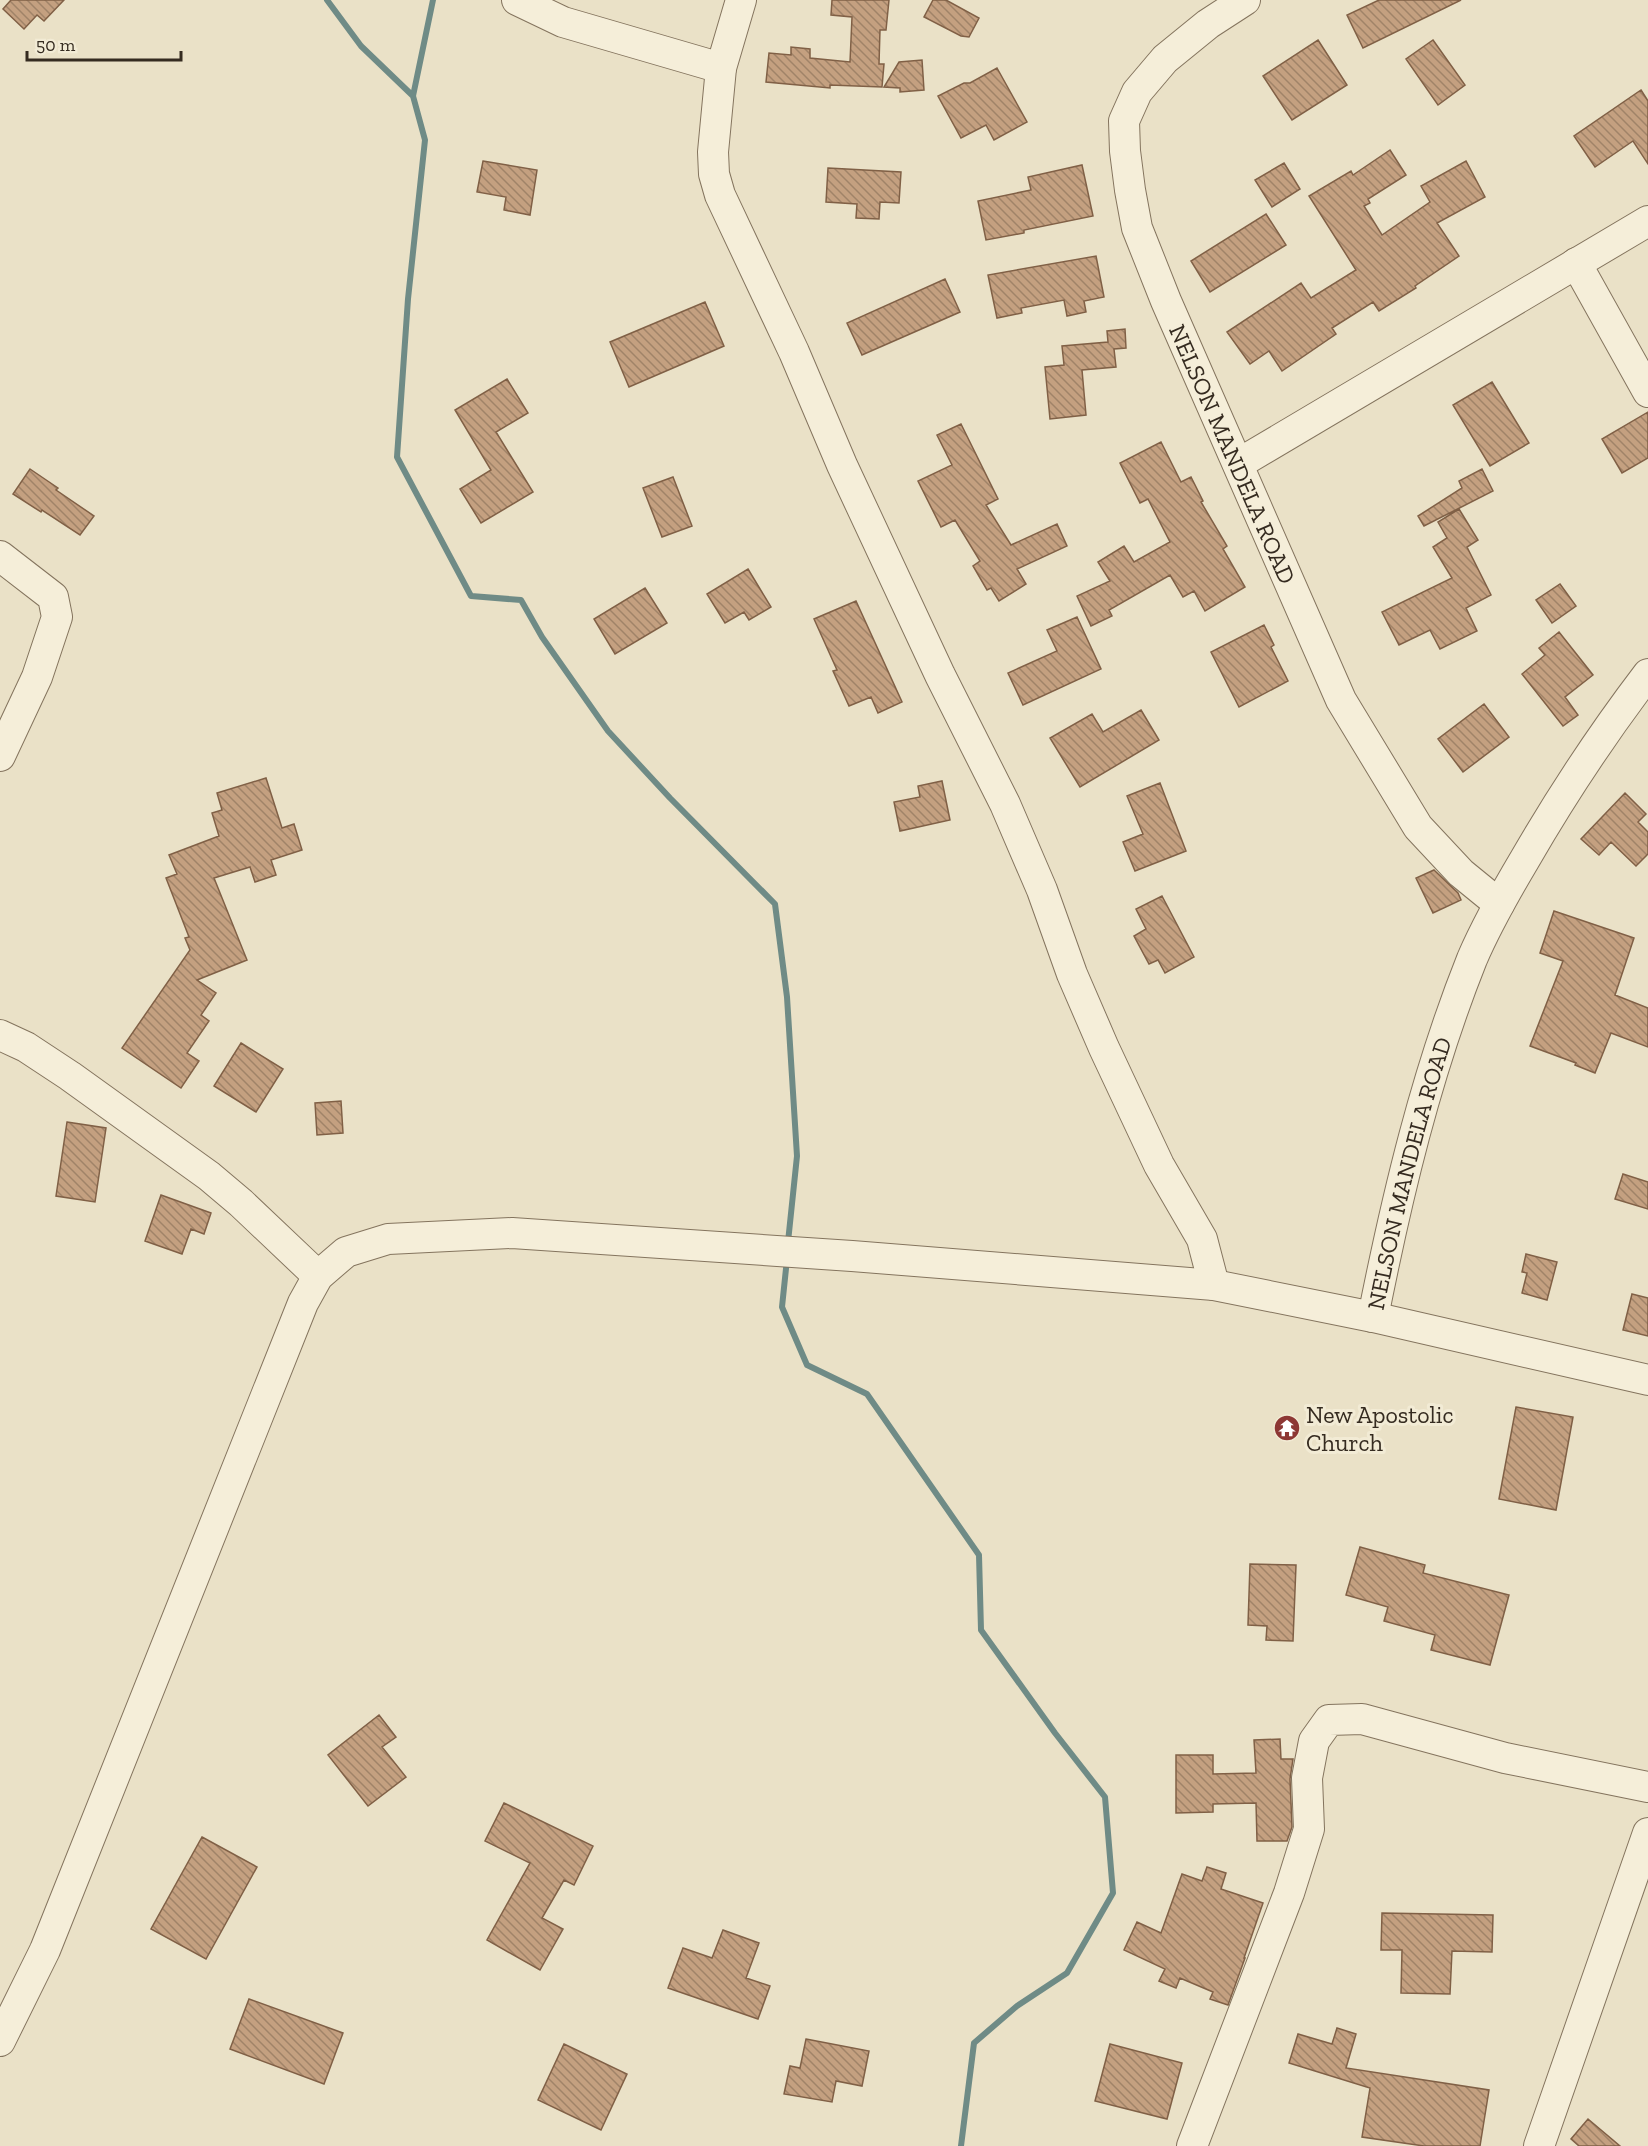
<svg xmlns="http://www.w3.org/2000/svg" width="1648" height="2146" viewBox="0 0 1648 2146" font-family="'Zilla Slab',serif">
<defs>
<pattern id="building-back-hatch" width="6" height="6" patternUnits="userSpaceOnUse" patternTransform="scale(1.5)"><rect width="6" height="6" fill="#c4a080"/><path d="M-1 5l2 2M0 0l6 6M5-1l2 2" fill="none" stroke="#a08368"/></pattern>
</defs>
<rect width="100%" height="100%" fill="#eae1c7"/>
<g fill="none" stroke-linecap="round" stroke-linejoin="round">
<path stroke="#6f8b86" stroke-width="6" d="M327 0 361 46 413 96
M433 0 413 96 425 140 408 299 397 457 471 596 521 600 542 637 608 731 670 798 775 904 787 997 797 1156 788 1242
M787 1259 782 1307 807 1365 867 1394 979 1555 981 1630 1055 1733 1105 1797 1113 1893 1067 1973 1017 2006 974 2043 961 2146"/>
</g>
<path fill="url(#building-back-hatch)" stroke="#806046" stroke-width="1.5" d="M11 0H64L44 21 37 15 24 29 3 9Z
M832 0H889L886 30H880L879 64H884L882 87 830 85V88L766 82 769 53 791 55V47L810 49V58L850 62 852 17 831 15Z
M933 0H946L979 18 969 37 961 36 924 17Z
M1379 0H1461L1363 48 1347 15Z
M1318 40 1347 85 1292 120 1263 76Z
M1433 40 1465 85 1438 105 1406 59Z
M922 60 924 90 900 92V88L884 87 899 62Z
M997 68 1027 122 994 140 986 125 961 138 938 96 964 83H970Z
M1641 90 1648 101V164L1633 141 1595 167 1574 136Z
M1390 150 1406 175 1368 199 1370 203 1364 206 1382 235 1430 202 1421 186 1466 161 1485 197 1437 223 1459 256 1415 286 1416 288 1379 311 1373 302 1332 328 1336 334 1282 371 1269 351 1250 364 1227 332 1301 283 1311 298 1356 270 1309 196 1351 171 1353 175Z
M483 161 537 170 530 215 504 210 506 197 477 192Z
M1284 163 1300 189 1272 207 1255 180Z
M1082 165 1093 216 1024 230V233L986 240 978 201 1031 190 1028 177Z
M828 168 901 172 899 203 880 202 879 219 856 218 857 204 826 202Z
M1266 214 1286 245 1210 292 1191 261Z
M1096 256 1104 297 1084 301 1086 312 1067 316 1064 300 1021 308 1022 313 997 318 988 275Z
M945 279 960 312 862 355 847 323Z
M705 302 724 346 629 387 610 342Z
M1125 329 1126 348 1114 349 1116 367 1082 370 1086 415 1050 419 1045 367 1064 365 1062 346 1108 342 1107 331Z
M507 379 528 413 496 432 533 492 481 523 460 489 491 470 455 410Z
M1492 382 1529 443 1490 466 1453 405Z
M1648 412V458L1622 473 1602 439Z
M961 424 998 499 986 505 1011 545 1057 524 1067 546 1017 569 1026 584 999 601 991 588 987 590 973 566 980 561 955 520 941 527 918 481 952 465 937 435Z
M1161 442 1181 482 1191 477 1203 501 1201 502 1227 546 1223 549 1245 587 1205 611 1194 591 1183 597 1170 575 1109 610 1112 616 1091 626 1077 596 1110 581 1098 562 1124 546 1134 562 1170 542 1148 499 1140 503 1120 463Z
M30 469 58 488 56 490 94 516 80 535 42 510 41 512 13 494Z
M1482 469 1493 491 1424 526 1418 516 1462 488 1459 481Z
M673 477 692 526 662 537 643 488Z
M1459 509 1478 540 1467 547 1491 595 1466 608 1477 631 1440 649 1430 630 1399 645 1382 612 1452 578 1433 547 1447 538 1438 522Z
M748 569 771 607 749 620 744 612 725 623 707 594Z
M1560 584 1576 606 1552 623 1536 600Z
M645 588 667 623 615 654 594 619Z
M856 601 902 702 878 713 871 697 849 706 833 671 837 670 814 619Z
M1077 617 1101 669 1023 705 1008 673 1057 651 1047 630Z
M1264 625 1274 645 1271 647 1288 681 1239 707 1211 652Z
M1559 632 1593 675 1565 697 1578 715 1563 726 1522 674 1545 655 1539 648Z
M1484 704 1509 737 1463 772 1438 739Z
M1141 710 1159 740 1080 787 1050 738 1092 714 1103 732Z
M266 778 282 828 294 824 302 850 271 860 276 875 255 882 250 867 214 878 247 960 197 980 216 993 201 1015 209 1021 187 1053 199 1061 181 1088 122 1048 190 950 185 938 189 937 166 878 177 874 169 855 219 836 212 813 222 810 217 793Z
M942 781 950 820 900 831 894 802 920 797 918 786Z
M1160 783 1186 851 1135 871 1123 842 1143 834 1127 796Z
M1625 793 1646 814 1638 822 1648 832V854L1636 866 1611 842 1599 855 1581 839Z
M1434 870 1458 893 1461 900 1433 913 1416 878Z
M1162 896 1194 957 1165 973 1158 960 1149 964 1134 936 1146 929 1136 909Z
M1554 911 1634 938 1615 995 1648 1008V1047L1611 1033 1595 1073 1575 1065 1576 1063 1530 1046 1563 961 1540 953Z
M241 1043 283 1069 256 1112 214 1086Z
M341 1101 343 1133 317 1135 315 1103Z
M67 1122 106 1128 95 1202 56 1196Z
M1623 1174 1648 1182V1209L1615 1199Z
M161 1195 211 1213 204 1234 191 1229 182 1254 145 1241Z
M1526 1254 1557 1262 1547 1300 1522 1293 1527 1273 1522 1272Z
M1632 1294 1648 1298V1336L1623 1330Z
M1516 1407 1573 1417 1556 1510 1499 1499Z
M1360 1547 1425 1565 1423 1573 1509 1595 1490 1665 1431 1650 1435 1635 1384 1621 1388 1607 1346 1595Z
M1250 1564 1296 1565 1293 1641 1266 1640 1267 1626 1248 1625Z
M379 1715 396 1737 382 1747 406 1777 368 1806 328 1755Z
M1280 1739 1281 1759H1293L1290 1779 1292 1827 1287 1841H1257L1256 1803 1213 1804V1812L1176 1813V1755H1213V1774L1256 1773 1254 1740Z
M504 1803 593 1846 574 1885 564 1880 542 1918 563 1929 540 1970 487 1940 530 1863 485 1841Z
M202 1837 257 1867 206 1959 151 1929Z
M1207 1867 1226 1873 1221 1889 1263 1903 1244 1958H1245L1228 2005 1210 1999 1213 1992 1180 1978 1176 1988 1159 1981 1165 1969 1124 1950 1137 1922 1161 1933 1182 1874 1202 1881Z
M1382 1913 1493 1915 1492 1952 1452 1951 1450 1994 1401 1993 1402 1950H1381Z
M723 1930 759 1943 746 1978 770 1986 758 2019 668 1988 683 1948 712 1958Z
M249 1999 343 2033 324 2084 230 2049Z
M1337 2028 1356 2034 1346 2068 1489 2090 1480 2146H1424L1362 2137 1370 2088 1289 2063 1298 2034 1332 2044Z
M806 2039 869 2051 862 2086 836 2081 832 2102 784 2094 790 2066 800 2068Z
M564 2044 627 2074 601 2130 538 2100Z
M1110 2044 1182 2063 1167 2119 1095 2101Z
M1588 2119 1620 2146H1579L1571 2139Z"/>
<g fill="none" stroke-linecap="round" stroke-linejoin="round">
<defs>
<g id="minor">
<path d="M517 0 563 22 721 68"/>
<path d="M741 0 721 68 713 152 714 174 720 195 794 352 842 465 940 675 1005 804 1042 890 1072 974 1104 1048 1159 1165 1202 1239 1214 1285"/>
<path id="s1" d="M1245 0 1208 24 1165 59 1137 92 1124 121 1125 151 1130 190 1137 228 1166 301 1341 700 1418 827 1461 873 1499 904"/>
<path d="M1576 263 1648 392"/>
<path d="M1238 464 1648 221"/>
<path d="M0 556 53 597 57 617 37 677 0 756"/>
<path d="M0 1035 26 1047 70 1076 209 1176 241 1203 318 1276"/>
<path id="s2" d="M1373 1317C1397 1196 1426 1074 1472 959 1487 924 1506 891 1525 859 1562 795 1603 733 1648 674"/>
<path d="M0 2041 45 1950 303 1303 318 1276 346 1252 388 1239 512 1233 852 1256 1214 1285 1373 1317 1648 1380"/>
<path d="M1192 2146 1289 1893 1309 1829 1307 1778 1314 1741 1329 1720 1362 1719 1505 1758 1648 1787"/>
<path d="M1539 2146 1648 1833"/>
</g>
</defs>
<use href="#minor" stroke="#84745e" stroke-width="32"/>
<use href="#minor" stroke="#f5eed9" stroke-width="30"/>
</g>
<defs>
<symbol id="temple-disc" viewBox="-11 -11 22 22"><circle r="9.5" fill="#8d3734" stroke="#f2ebd5"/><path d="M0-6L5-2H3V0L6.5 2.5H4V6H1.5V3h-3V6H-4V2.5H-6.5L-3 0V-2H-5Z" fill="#fff"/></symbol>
</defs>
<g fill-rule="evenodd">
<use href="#temple-disc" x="1272" y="1413" width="30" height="30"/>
</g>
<g text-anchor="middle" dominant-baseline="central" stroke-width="6" stroke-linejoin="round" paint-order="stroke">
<g font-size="24" fill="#352b20" stroke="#f2ebd5">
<text stroke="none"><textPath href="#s1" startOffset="528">NELSON MANDELA ROAD</textPath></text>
<text stroke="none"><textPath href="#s2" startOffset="148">NELSON MANDELA ROAD</textPath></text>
</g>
<g font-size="24" fill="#352b20" stroke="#f2ebd5" text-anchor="start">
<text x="1306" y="1414">New Apostolic<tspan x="1306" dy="28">Church</tspan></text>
</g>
</g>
<path d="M27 51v9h154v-9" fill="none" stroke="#352b20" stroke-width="3"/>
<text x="36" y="51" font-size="18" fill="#352b20" stroke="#f2ebd5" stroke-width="4.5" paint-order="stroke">50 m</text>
</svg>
